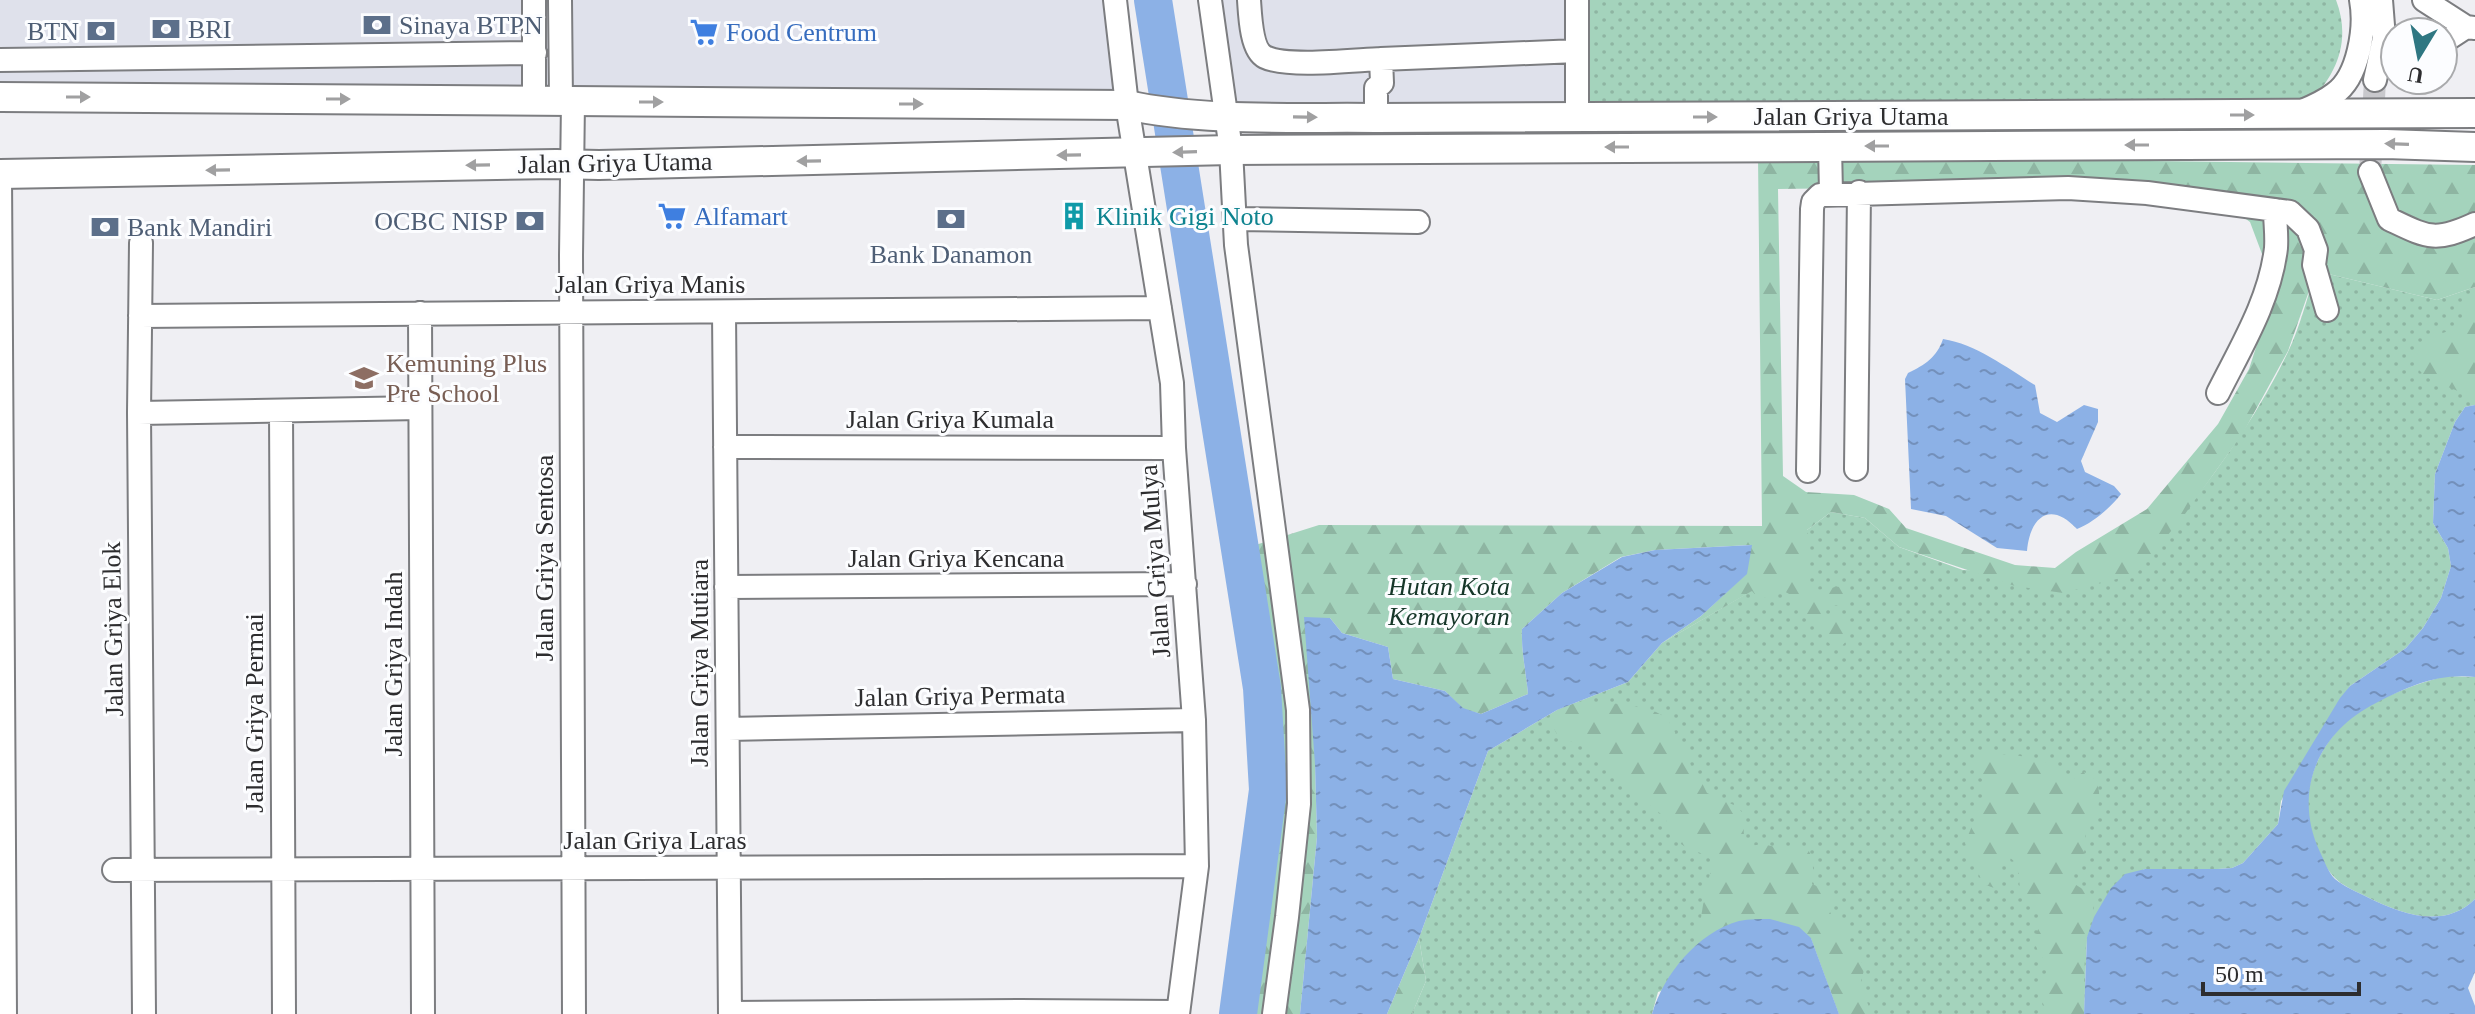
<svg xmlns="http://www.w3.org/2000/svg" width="2475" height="1014" viewBox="0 0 2475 1014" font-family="'Times New Roman',serif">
<defs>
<pattern id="grass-dots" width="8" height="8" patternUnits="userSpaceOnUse" patternTransform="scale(2)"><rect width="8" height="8" fill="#a4d3bc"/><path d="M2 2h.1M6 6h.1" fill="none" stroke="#8eb5a2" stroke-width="1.8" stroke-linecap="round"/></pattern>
<pattern id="forest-firs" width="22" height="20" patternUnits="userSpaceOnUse" patternTransform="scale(2)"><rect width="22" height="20" fill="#a4d3bc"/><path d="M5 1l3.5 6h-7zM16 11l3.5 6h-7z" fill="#8eb5a2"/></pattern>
<pattern id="water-ripples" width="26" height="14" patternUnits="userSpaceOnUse" patternTransform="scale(2)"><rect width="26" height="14" fill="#8cb1e6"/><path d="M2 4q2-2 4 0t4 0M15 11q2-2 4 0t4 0" fill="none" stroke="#7390bb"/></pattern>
</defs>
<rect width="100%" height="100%" fill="#efeff3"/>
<path fill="#dfe1eb" d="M0 0H1113L1127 105 0 84Z
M1210 0H1577V117L1227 115Z"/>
<path fill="url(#grass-dots)" d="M1577 0H2336C2351 39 2338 74 2309 102L1577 117Z
M2316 271 2437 300 2475 287V405L2465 407 2455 422 2435 474 2433 523 2448 548 2451 566 2441 598 2423 628 2406 648 2350 686 2281 801 2278 824 2243 863 2232 868 2218 869H2144L2087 937 2084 1014H1839L1811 938 1658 992 1652 1014H1412L1426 981 1419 938 1488 751 1557 710 1628 682 1662 643 1753 590 1807 530 1831 512 1865 518 1899 547 1963 570 2135 574C2192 504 2249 434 2288 352 2300 327 2307 298 2316 271Z
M2445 676 2475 677V899C2444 930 2401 914 2367 897 2357 892 2343 886 2335 878 2323 867 2315 844 2311 829 2299 785 2322 736 2360 711 2386 695 2416 684 2445 676Z"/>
<path fill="url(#forest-firs)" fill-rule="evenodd" d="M1758 156 2475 165V287L2437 300 2316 271 2288 351 2243 433 2185 514 2136 574 2063 593 2015 586 1899 547 1865 518 1831 512 1807 530 1809 541 1806 585C1819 596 1832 584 1847 587L1848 593 1844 605C1835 606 1828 603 1823 613L1826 618 1843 617 1848 621 1849 638 1841 647 1835 649 1826 640 1819 623 1802 614 1791 595 1780 589C1772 595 1768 599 1758 598L1752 591 1662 643 1701 616 1746 574 1751 545 1655 550 1621 557 1562 593 1522 629C1521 652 1526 671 1528 694L1481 714 1463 709 1445 691 1393 679 1388 647 1342 633 1330 618 1315 764 1317 837 1300 1014H1250L1278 805 1274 722 1249 547 1319 525 1762 526ZM2163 184 2208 191 2250 222 2268 270 2271 301 2249 369 2218 424 2147 509 2076 552 2055 568 2015 565 1906 528 1889 509 1854 495 1806 492 1783 476 1778 189Z
M2475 296V401C2457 385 2415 383 2414 357L2422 341C2434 334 2448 334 2458 324 2467 314 2461 305 2475 296Z
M1598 702 1630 705 1656 712 1667 718 1687 754 1694 775 1700 779 1707 793 1736 806 1743 813 1744 837 1751 846 1762 844 1785 849C1814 835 1815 865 1812 884L1826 890 1831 896C1826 926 1837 910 1846 927 1849 932 1848 940 1848 947L1862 963 1864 970 1860 985 1872 1014H1839L1811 938C1799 932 1783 922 1770 919 1740 913 1716 933 1693 948L1700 924 1706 886 1714 863C1705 851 1688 851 1677 841 1668 834 1670 822 1662 815 1650 804 1636 796 1624 784 1614 774 1605 760 1594 752 1574 737 1544 745 1557 710L1575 703Z
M1979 754C2001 754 2031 754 2051 765 2059 770 2061 778 2071 781L2083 772C2102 776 2102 801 2095 816 2093 822 2088 827 2086 833 2084 842 2086 851 2082 859 2078 868 2072 872 2073 883L2092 895C2096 916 2090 919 2087 938 2083 962 2085 989 2084 1014H2049C2035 993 2042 988 2050 966 2033 948 2030 940 2044 919L2041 912 2020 888 2017 864 2006 854 2001 860 2000 883 1994 888 1986 885 1981 879 1965 843 1974 821 1973 813 1986 794 1982 779 1972 766 1973 758Z
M1419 938 1426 981 1412 1014H1387Z"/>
<path fill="url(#water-ripples)" d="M1943 339C1976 344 2007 368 2035 385L2040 413 2057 422 2084 405 2098 409V422L2081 461 2085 472 2114 486 2121 494C2111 507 2093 523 2077 529 2050 500 2030 517 2027 551L1997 548 1946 516 1911 509 1905 379 1908 373C1925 365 1937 357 1943 339Z
M2475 405V677C2438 673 2409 686 2376 703 2318 732 2292 792 2320 852 2324 860 2328 872 2335 879 2343 886 2357 892 2367 897 2401 914 2444 930 2475 899V972L2468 988 2475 1006V1014H2084L2087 937 2094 917 2111 888 2125 874 2145 869H2218L2232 868 2243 863 2278 824 2284 791 2340 698 2350 686 2406 648 2423 628 2441 598 2451 566 2448 548 2433 523 2435 474 2455 422 2465 407Z
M1752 545 1747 574 1701 616 1662 643 1628 682 1557 710 1488 751 1419 938 1387 1014H1300L1317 837 1315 764 1304 617 1330 618 1342 633 1388 647 1393 679 1445 691 1463 708 1481 714 1528 694C1526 671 1521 652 1522 629L1562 593 1622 557 1655 550Z
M1770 919 1799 927 1811 938 1839 1014H1652C1664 974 1697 933 1739 921 1749 919 1760 919 1770 919Z"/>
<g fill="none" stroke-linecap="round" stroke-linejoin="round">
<path stroke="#8cb1e6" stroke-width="38" d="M1153 0 1262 688 1268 790 1238 1014"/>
<path stroke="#c8c8cc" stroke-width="22" stroke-dasharray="22 11" stroke-linecap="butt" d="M2370 172 2375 80"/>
<defs>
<path id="minor" d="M560 0 561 101
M1115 0 1127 105 1172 383 1174 448 1194 720 1197 866 1178 1014
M1210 0 1231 150 1236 245 1298 710 1299 804 1287 917 1274 1014
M1249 0C1250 14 1251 50 1265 57 1287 68 1355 60 1381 59 1446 56 1512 54 1577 51
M1577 0V117
M2424 0 2466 27 2475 28
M2443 42 2466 27
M0 60 535 53
M2375 80 2384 38 2381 0
M534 100V0
M573 101 571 255 574 1014
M2300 112C2312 107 2324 102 2334 94 2359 77 2366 27 2361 0
M1376 118V88L1382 83 1381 59
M1830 146 1831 193
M2370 172 2389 219C2427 237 2434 243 2475 224
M0 174 5 1014
M1236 219 1418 222
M141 243 139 413 144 1014
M724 312 730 1014
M420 313 423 1014
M140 316 1160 308
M2218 393C2241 347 2270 300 2276 248 2277 235 2275 222 2275 210
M281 411 284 1014
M139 413 420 408
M725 447 1174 448
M1856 469 1859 192
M1808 471 1812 209 1813 202 1820 195 2068 188 2147 193 2290 212 2308 229 2316 250 2314 265 2327 310
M726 587 1185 584
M728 729 1194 720
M114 870 1197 866
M730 1013 1020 1011 1178 1012"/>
<path id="major" d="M0 97 1127 105C1203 122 1298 117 1376 118L2475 113
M0 174 556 164 599 165 1231 150 2386 144 2475 147"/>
</defs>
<use href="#minor" stroke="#7c7d80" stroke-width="26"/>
<use href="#major" stroke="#7c7d80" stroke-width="32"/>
<use href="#minor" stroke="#fff" stroke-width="22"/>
<use href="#major" stroke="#fff" stroke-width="28"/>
</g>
<defs><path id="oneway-solid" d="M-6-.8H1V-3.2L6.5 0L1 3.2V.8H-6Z" transform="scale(2)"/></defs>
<g fill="#a0a0a1">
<use href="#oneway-solid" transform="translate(78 97)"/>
<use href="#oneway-solid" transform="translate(338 99)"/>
<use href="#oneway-solid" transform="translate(651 102)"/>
<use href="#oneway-solid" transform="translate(911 104)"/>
<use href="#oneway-solid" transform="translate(2242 115)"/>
<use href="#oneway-solid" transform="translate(1305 117) rotate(1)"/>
<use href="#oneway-solid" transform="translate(1705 117)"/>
<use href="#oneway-solid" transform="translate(2397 144) rotate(-178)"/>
<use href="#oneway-solid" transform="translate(2137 145) rotate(180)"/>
<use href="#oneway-solid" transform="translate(1877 146) rotate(180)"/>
<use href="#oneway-solid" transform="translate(1617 147) rotate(180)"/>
<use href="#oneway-solid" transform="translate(1185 152) rotate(178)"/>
<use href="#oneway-solid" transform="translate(1069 155) rotate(179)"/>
<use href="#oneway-solid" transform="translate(809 161) rotate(179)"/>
<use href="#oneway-solid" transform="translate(478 165) rotate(179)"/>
<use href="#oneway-solid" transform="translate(218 170) rotate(179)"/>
</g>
<defs>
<symbol id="bank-bare" viewBox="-9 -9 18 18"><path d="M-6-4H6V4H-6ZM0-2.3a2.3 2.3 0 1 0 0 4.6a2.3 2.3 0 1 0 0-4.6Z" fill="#5c6f8a" stroke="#fcfdff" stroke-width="2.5" paint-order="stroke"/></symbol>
<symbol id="supermarket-bare" viewBox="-9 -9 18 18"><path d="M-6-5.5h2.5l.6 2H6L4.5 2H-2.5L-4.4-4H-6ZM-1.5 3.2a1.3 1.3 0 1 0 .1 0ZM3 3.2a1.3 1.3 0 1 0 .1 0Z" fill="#3f7fe0" stroke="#fcfdff" stroke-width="2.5" paint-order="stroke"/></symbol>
<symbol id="building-bare" viewBox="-9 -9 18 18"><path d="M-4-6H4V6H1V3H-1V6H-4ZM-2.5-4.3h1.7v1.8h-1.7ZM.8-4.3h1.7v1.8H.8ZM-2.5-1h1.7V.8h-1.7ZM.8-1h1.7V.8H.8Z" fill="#0f9aa8" stroke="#fcfdff" stroke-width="2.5" paint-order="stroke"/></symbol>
<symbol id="school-bare" viewBox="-9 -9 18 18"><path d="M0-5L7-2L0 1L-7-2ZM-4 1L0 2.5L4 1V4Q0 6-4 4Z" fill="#8d6e63" stroke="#fcfdff" stroke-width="2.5" paint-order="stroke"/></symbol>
</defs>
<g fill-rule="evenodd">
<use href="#bank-bare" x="357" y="5" width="40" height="40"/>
<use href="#bank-bare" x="146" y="9" width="40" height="40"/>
<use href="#bank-bare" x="81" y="11" width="40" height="40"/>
<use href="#supermarket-bare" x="684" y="12" width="40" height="40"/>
<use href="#supermarket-bare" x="652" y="196" width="40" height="40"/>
<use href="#building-bare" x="1054" y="196" width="40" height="40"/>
<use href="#bank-bare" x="931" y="199" width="40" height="40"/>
<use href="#bank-bare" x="510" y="201" width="40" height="40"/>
<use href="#bank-bare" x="85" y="207" width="40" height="40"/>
<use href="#school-bare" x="344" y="358" width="40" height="40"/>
</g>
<g text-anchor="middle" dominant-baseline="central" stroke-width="6" stroke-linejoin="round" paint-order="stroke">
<g font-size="26" fill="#4e5e75" stroke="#fcfdff" text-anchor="start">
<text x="399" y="25">Sinaya BTPN</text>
<text x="188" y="29">BRI</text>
<text x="79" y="31" text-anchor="end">BTN</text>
<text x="508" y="221" text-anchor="end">OCBC NISP</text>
<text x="127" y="227">Bank Mandiri</text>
<text x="951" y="254" text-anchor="middle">Bank Danamon</text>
</g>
<g font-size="26" fill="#366cbe" stroke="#fcfdff" text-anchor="start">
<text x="726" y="32">Food Centrum</text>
<text x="694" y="216">Alfamart</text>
</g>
<g font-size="26" fill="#2d2d2f" stroke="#fcfdff">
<text x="1851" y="116">Jalan Griya Utama</text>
<text transform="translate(615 163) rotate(-1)">Jalan Griya Utama</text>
<text x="650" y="284">Jalan Griya Manis</text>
<text x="950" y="419">Jalan Griya Kumala</text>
<text transform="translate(544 558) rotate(-90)">Jalan Griya Sentosa</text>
<text x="956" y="558">Jalan Griya Kencana</text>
<text transform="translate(1155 561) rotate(-94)">Jalan Griya Mulya</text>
<text transform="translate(113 629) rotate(-91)">Jalan Griya Elok</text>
<text transform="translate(699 663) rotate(-90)">Jalan Griya Mutiara</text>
<text transform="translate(393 664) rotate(-90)">Jalan Griya Indah</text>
<text transform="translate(960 696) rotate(-1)">Jalan Griya Permata</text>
<text transform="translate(254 713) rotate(-90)">Jalan Griya Permai</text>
<text x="655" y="840">Jalan Griya Laras</text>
</g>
<g font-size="26" fill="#0d838f" stroke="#fcfdff" text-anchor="start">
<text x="1096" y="216">Klinik Gigi Noto</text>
</g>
<g font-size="26" fill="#785e54" stroke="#fcfdff" text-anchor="start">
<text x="386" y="363">Kemuning Plus<tspan x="386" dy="30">Pre School</tspan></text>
</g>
<g font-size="26" font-style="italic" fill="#163729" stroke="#fcfdff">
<text x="1449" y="586">Hutan Kota<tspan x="1449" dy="30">Kemayoran</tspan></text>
</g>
</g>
<g transform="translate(2419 56) rotate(190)"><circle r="38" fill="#fcfdff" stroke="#a9aaac" stroke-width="2"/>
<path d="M0-6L14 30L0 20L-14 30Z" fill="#2f7782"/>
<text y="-12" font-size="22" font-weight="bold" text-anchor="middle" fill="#2d2d2f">U</text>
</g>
<path d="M2203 982v12h156v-12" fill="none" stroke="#2d2d2f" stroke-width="4"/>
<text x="2215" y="982" font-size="24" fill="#2d2d2f" stroke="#fcfdff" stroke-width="6" paint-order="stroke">50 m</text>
</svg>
